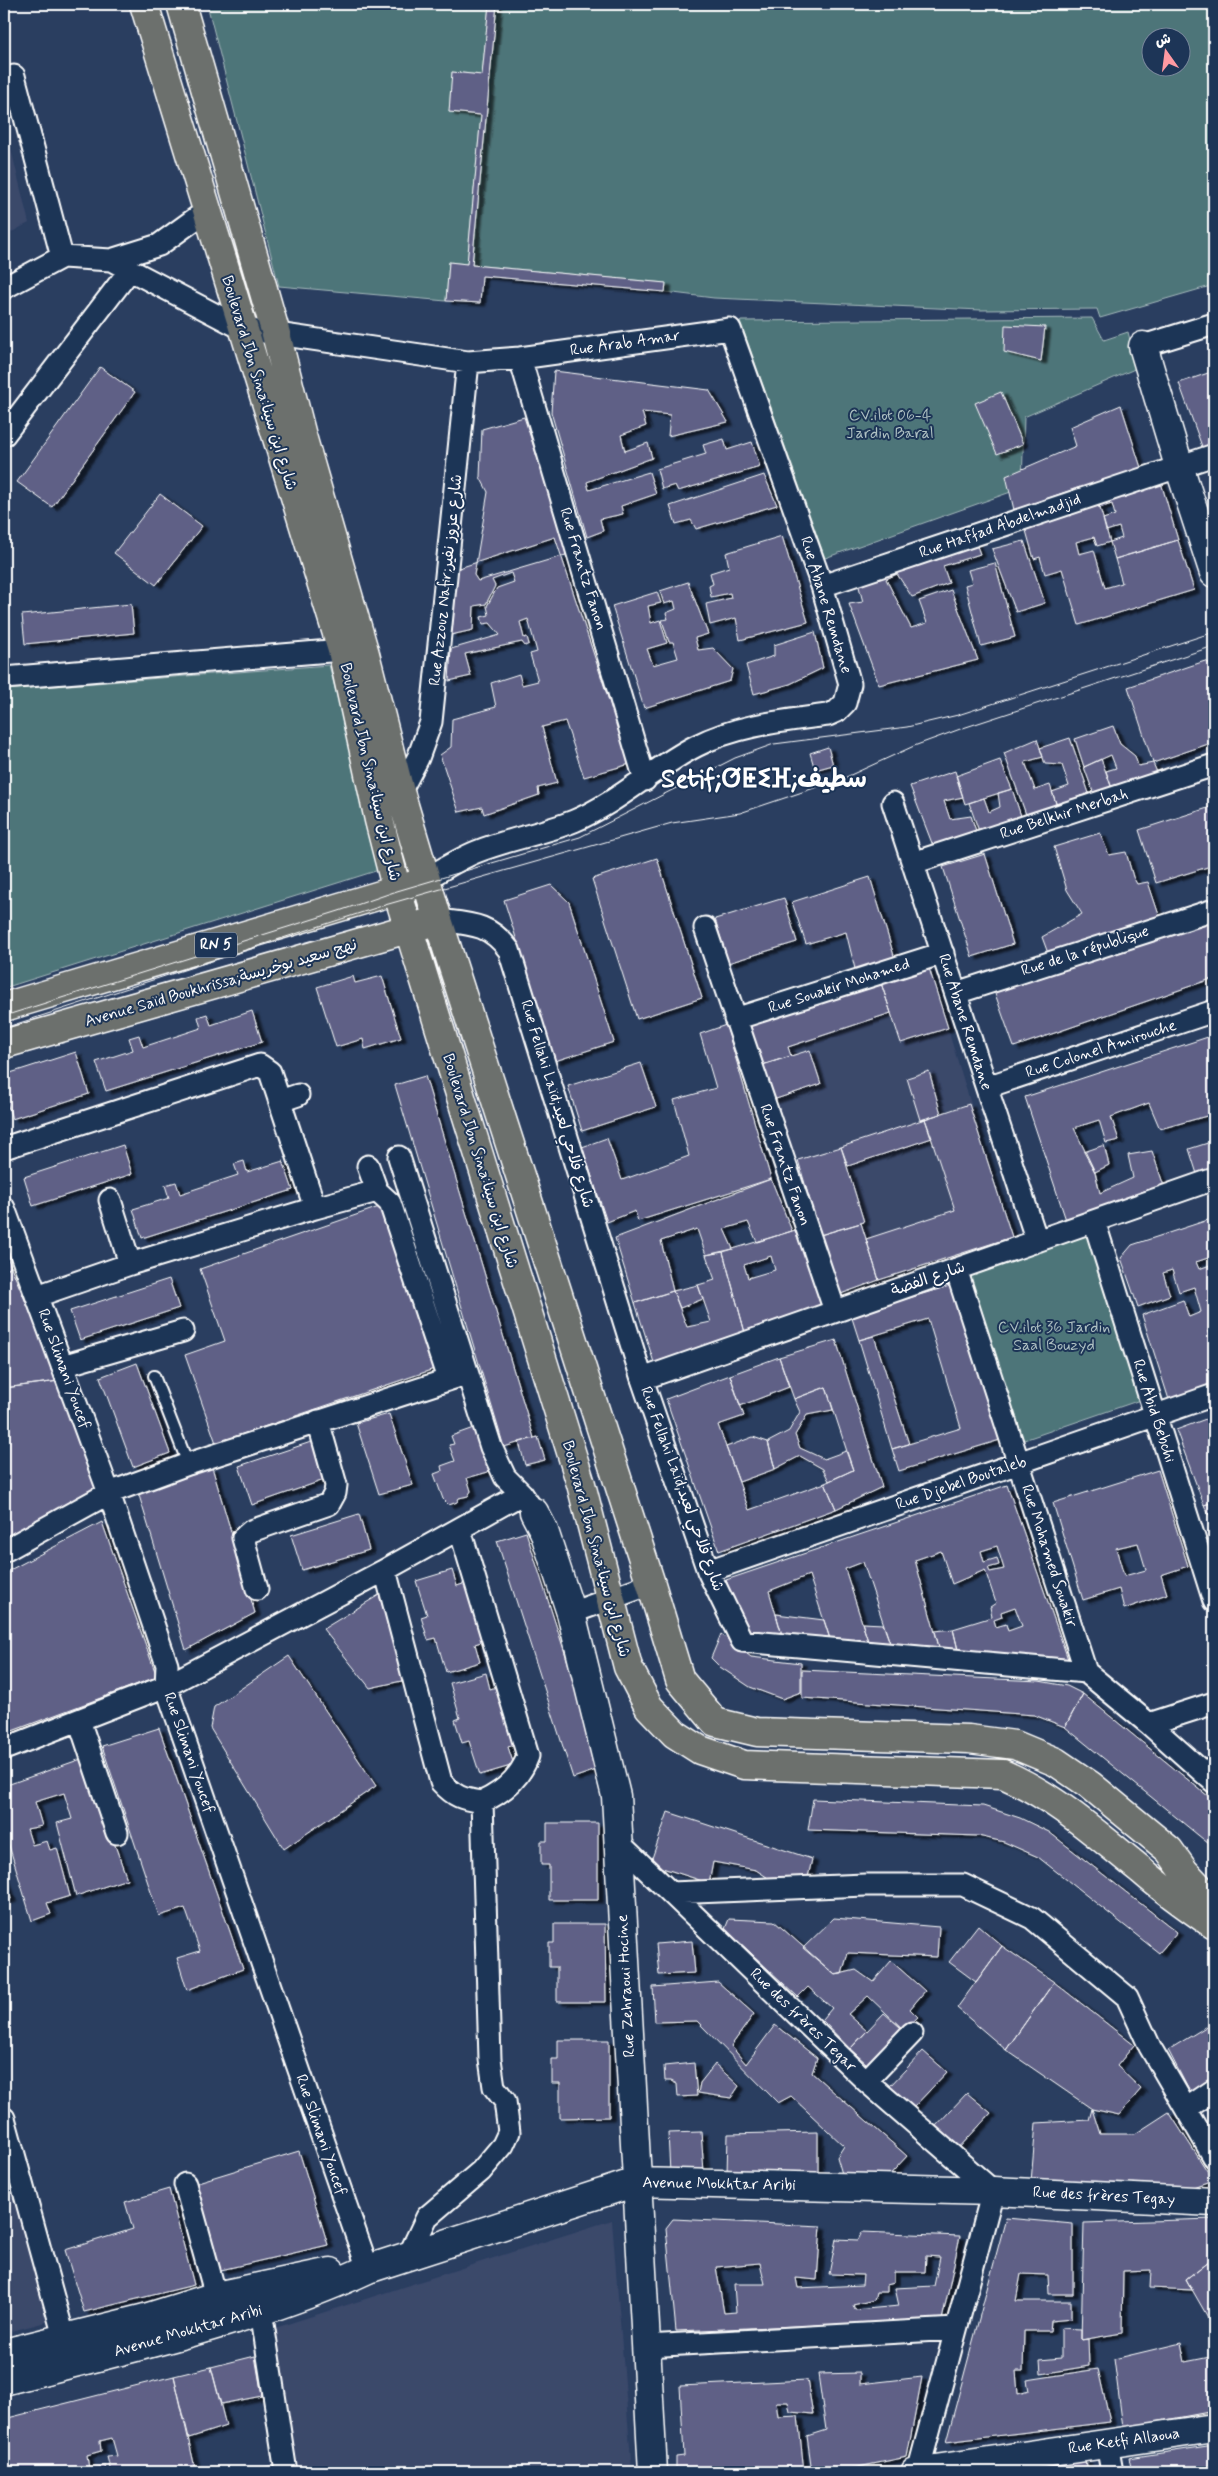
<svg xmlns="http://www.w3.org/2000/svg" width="1218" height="2476" viewBox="0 0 1218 2476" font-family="Mynerve,'Playpen Sans Arabic','Noto Sans Tifinagh',sans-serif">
<defs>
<filter id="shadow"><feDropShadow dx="5.5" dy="3" stdDeviation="1" flood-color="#0009"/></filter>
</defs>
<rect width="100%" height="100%" fill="#2a3e60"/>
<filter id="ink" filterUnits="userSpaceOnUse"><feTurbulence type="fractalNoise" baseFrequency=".02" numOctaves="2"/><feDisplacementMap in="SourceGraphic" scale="10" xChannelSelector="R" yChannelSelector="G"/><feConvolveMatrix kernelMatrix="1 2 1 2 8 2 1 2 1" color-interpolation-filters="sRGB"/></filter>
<g filter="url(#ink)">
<path fill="#3a486b" d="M4 120 29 223 4 236Z
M929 968 1012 1237 879 1280 861 1223 820 1235 798 1160 770 1101 746 1027Z
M4 2141 50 2321 4 2333Z
M612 2220 632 2472H299L275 2328Z"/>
<path fill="#4e7579" stroke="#a6babc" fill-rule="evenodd" d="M207 4H489L482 75 452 72 449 112 481 115 467 264 449 262 446 301 279 286Z
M497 4H1214V285L1100 318 1097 309 981 310 714 298 665 292V283L472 265ZM1150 38H1180V68H1150Z
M1092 318 1104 340 1128 332 1137 368 1024 417 1022 488 825 558 740 321Z
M329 665 382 869 4 988V690Z
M1086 1232 1143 1399 1021 1441 964 1273Z"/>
<path fill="#5e6186" stroke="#fff" fill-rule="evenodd" filter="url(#shadow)" d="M489 4H497L472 265 666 283 665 292 482 276 480 303 446 301 449 262 467 264 481 115 449 112 452 72 482 75Z
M1005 325 1045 327 1041 361 1004 352Z
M100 367 135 392 52 507 17 482Z
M554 371 709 390 728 422 668 436 670 415 642 412 646 426 621 435 625 451 648 443 652 458 587 482 589 490 649 472 656 494 621 506 623 514 600 519 603 531 587 537 551 412Z
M1214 371V448L1204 452 1179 383Z
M1001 392 1023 444 997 454 975 403Z
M1121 405 1143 474 1081 492 1080 487 1014 510 1006 476 1076 446 1070 427Z
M524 417 569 554 478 581 474 575 488 492 480 477 482 429Z
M724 439 727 450 752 442 760 467 678 491 675 485 662 489 657 469 706 454 703 445Z
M764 475 777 505 696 529 691 520 676 524 670 506Z
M1160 479 1178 540 1115 559 1110 542 1122 538 1119 527 1106 531 1103 519 1115 515 1112 504 1099 508 1097 498Z
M1214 481V502L1208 483Z
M160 494 202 526 156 585 114 553Z
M1097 498 1110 542 1097 546 1094 537 1076 542 1079 554 1094 550 1105 588 1122 583 1115 559 1178 540 1194 590 1079 625 1062 569 1045 574 1040 557 1034 559 1023 520Z
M782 536 808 622 740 640 736 618 710 625 706 604 731 598 730 593 711 597 709 586 713 584 710 573 729 567 726 553Z
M555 537 630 764 584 777 565 721 542 727 557 783 538 788 539 795 484 814 482 807 459 812 440 755 451 747 452 719 496 707 491 683 519 674 522 685 538 681 530 654 537 652 528 619 520 622 524 638 527 637 529 644 525 646 522 642 465 654 471 676 449 681 451 649 500 635 490 623 483 624 481 617 489 615 487 606 497 588 514 582 511 573 492 580 495 586 486 604 474 606 473 630 451 635 456 569Z
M974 538 980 554 943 566 949 583 912 597 897 574 886 579 911 628 927 623 919 601 951 590 978 660 879 685 849 604 863 602 857 579Z
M1024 541 1045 603 1016 612 992 549Z
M995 563 1015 637 981 646 965 585 972 583 968 570Z
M688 582 708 634 695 638 698 650 713 648 733 669 730 681 644 708 612 606 657 592 661 603 648 606 651 623 660 620 667 643 647 649 653 665 678 658 673 642H669L662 620 668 619 666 613 676 609 674 601 664 604 660 591Z
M131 604 134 633 25 644 22 615Z
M815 632 823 668 790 684 754 694 746 665 774 656V645Z
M1205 661 1214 666V742L1153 763 1128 687Z
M1113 726 1120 744 1135 756 1138 766 1153 763 1159 777 1114 794 1106 771 1116 768 1111 755 1084 767 1075 739Z
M1070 738 1092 802 1059 812 1052 792 1069 786 1062 765 1045 764 1040 748Z
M1037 739 1043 757 1025 762 1035 790 1050 785 1059 812 1028 820 1004 753Z
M828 747 833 765 815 770 810 753Z
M1101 759 1114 794 1096 800 1084 767Z
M1000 760 1012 789 965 804 956 776Z
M955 771 963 797 944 801 950 819 971 816 978 837 935 851 910 786Z
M1012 789 1023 822 980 834 969 803 984 798 989 812 1000 807 998 793Z
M1214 806V865L1156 883 1139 830Z
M1100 833 1109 855 1126 852 1133 877 1137 884 1148 882 1161 921 1049 956 1042 937 1082 914 1067 890 1054 847Z
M985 854 1013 944 972 957 943 867Z
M657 858 702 998 637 1019 592 879Z
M870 877 895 959 856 973 846 932 806 944 792 902Z
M551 885 569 902 614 1042 555 1061 504 900Z
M784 898 797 942 728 963 715 919Z
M1214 916V978L1014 1047 994 991Z
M929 968 948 1028 901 1043 881 983Z
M353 976 355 983 382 976 401 1038 365 1049 363 1039 336 1047 317 987Z
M881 983 891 1013 788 1047 791 1056 759 1066 746 1027Z
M252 1011 262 1042 106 1091 96 1062 133 1050 129 1038 139 1035 143 1047 201 1028 198 1017 207 1014 211 1025Z
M726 1025 771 1179 638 1221 635 1211 607 1222 582 1147 607 1138 622 1180 689 1156 674 1100 716 1088 700 1034Z
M1214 1035V1114L1160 1129 1149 1103 1111 1117 1119 1140 1106 1143 1099 1120 1074 1128 1095 1172 1100 1193 1133 1178 1128 1155 1152 1151 1165 1189 1067 1223 1025 1097Z
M810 1050 821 1084 770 1101 759 1066Z
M76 1052 89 1094 12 1119 4 1093V1075Z
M641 1063 656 1107 582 1131 568 1086Z
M929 1071 941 1114 920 1120 907 1078Z
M425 1076 534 1438 504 1447 395 1085Z
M969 1104 1012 1237 879 1280 866 1239 955 1210 925 1119Z
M925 1119 932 1138 848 1166 841 1147Z
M1214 1141V1171L1198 1177 1189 1149Z
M123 1145 132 1174 33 1206 24 1177Z
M1104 1145 1109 1165 1095 1172 1084 1152Z
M841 1147 864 1222 820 1235 798 1160Z
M244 1161 247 1172 283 1161 293 1190 142 1238 133 1209 169 1198 165 1185 176 1182 180 1194 238 1175 234 1164Z
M771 1179 792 1231 757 1242 748 1222 724 1229 733 1249 706 1255 697 1229 661 1241 673 1291 635 1303 615 1238Z
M382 1206 437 1368 216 1443 185 1355 225 1341 200 1269Z
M1214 1218V1256L1196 1262 1199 1269 1213 1264 1214 1267V1328L1208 1330 1214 1347V1389L1171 1406 1142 1315 1183 1300 1189 1317 1201 1312 1194 1287 1179 1292 1172 1270 1163 1273 1170 1295 1138 1307 1121 1258 1132 1245Z
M861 1223 879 1280 838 1295 820 1235Z
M802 1228 835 1311 747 1340 723 1252ZM771 1256 775 1270 748 1278 744 1265Z
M4 1248 11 1267 4 1272Z
M723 1252 747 1340 657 1372 635 1303 673 1291 687 1327 711 1322 698 1285 715 1280 706 1255Z
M11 1267 59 1381 4 1388V1272Z
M169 1279 179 1308 80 1340 70 1311Z
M698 1285 703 1299 680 1308 673 1291Z
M953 1285 1000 1440 899 1471 892 1449 961 1428 928 1319 859 1340 851 1315Z
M874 1336 909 1444 892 1449 859 1340Z
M836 1340 882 1487 836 1509 825 1483 853 1470 826 1387 794 1399 779 1357Z
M779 1357 789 1387 740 1406 730 1375Z
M137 1363 170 1453 133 1467 100 1377Z
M730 1375 744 1416 718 1425 749 1510 825 1483 836 1509 719 1551 666 1399Z
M59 1381 99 1490 4 1542V1388Z
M826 1387 833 1410 807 1415 795 1435 800 1448 824 1459 846 1451 853 1470 829 1481 823 1469 800 1456 775 1469 768 1442 789 1431 800 1412 794 1399Z
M389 1414 413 1485 379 1494 356 1423Z
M1214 1416V1502L1204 1505 1176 1430Z
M479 1426 492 1464 488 1472 467 1478 471 1491 468 1496 459 1498 457 1502 449 1505 443 1499 434 1474 442 1471 441 1466 455 1461 449 1445 454 1444 451 1436Z
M538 1437 545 1460 525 1465 519 1442Z
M753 1437 768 1442 775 1469 739 1482 726 1447Z
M314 1441 327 1479 252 1505 239 1466Z
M212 1467 255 1613 186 1650 138 1492Z
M1158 1470 1188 1566 1161 1575 1167 1594 1124 1609 1119 1589 1083 1600 1053 1503Z
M1007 1485 1069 1662 958 1650 953 1629 992 1617 990 1607 996 1603 985 1570 952 1584 941 1551 915 1560 939 1647 890 1643 863 1562 845 1569 868 1641 830 1639 809 1575 769 1591 782 1635 746 1634 726 1580Z
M1214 1502V1514L1209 1515 1204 1505Z
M359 1514 369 1550 302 1570 291 1535Z
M102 1522 157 1677 4 1734V1573Z
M526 1532 602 1768 573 1778 497 1541Z
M1138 1543 1146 1570 1124 1576 1116 1548Z
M997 1546 1004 1569 990 1572 988 1568 999 1565 997 1558 984 1562 981 1551Z
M452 1570 457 1586 469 1582 487 1640 475 1644 480 1662 446 1672 436 1638 428 1640 421 1617 427 1615 416 1581Z
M379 1595 406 1680 370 1688 323 1629Z
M1015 1607 1022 1626 1008 1631 1006 1624 996 1627 994 1620 1002 1617 1001 1612Z
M776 1614 824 1620 830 1639 782 1635Z
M862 1623 883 1624 890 1643 868 1641Z
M953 1629 958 1650 939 1647 935 1631Z
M721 1634 751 1657 801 1663V1692L782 1699 750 1687 720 1667 711 1658Z
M289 1656 376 1786 284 1849 210 1728 214 1707Z
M802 1670 1039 1681 1067 1686 1083 1694 1065 1727 1034 1715 802 1698Z
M486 1673 490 1689 503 1685 520 1743 508 1747 514 1765 480 1775 469 1741 462 1743 455 1720 460 1718 450 1683Z
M1083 1694 1214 1801V1848L1065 1727Z
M159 1728 243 1969 187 1990 177 1958 200 1951 185 1908 159 1916 102 1746Z
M84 1758 127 1879 76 1896 57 1823 72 1819 64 1793 35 1802 42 1826 27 1829 32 1845 47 1841 50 1850 57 1848 70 1896 47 1903 51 1914 32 1921 4 1829V1786Z
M813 1799 983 1806 1020 1818 1049 1832 1177 1932 1159 1953 1038 1857 1004 1842 978 1836 808 1830Z
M668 1812 812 1859 807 1882 776 1883 756 1870 713 1862 709 1883 650 1864Z
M547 1823H598V1900H549V1865H541V1841H547Z
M4 1877 11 1899 4 1901Z
M834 1918 939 1927 937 1957 848 1953 842 1974 835 1975 803 1948Z
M729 1919 774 1921 835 1975 856 1970 873 1982 891 1961 925 1991 910 2009 918 2017 904 2030 868 1996 848 2014 867 2031 850 2049 822 2020 832 2008 808 1987 798 1997 725 1929Z
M554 1924H605L606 2002H557V1967H549V1943H554Z
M978 1925 1002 1946 976 1982 949 1962Z
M692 1941 695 1973 659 1975 656 1944Z
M1002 1946 1054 1982 1006 2050 957 2008Z
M718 1982 754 2014 731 2046 746 2064 775 2025 817 2058 812 2073 907 2156 884 2181 842 2174 837 2157 844 2146 791 2096 778 2103 697 2021 655 2022 653 1987Z
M1054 1982 1134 2045 1117 2066 1141 2089 1119 2115 1092 2109 1006 2050Z
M884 2013 908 2034 874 2070 850 2049Z
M1214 2022V2080L1192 2096 1168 2050Z
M558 2040H609V2117L560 2118V2083H552V2059H558Z
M923 2051 947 2072 913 2108 889 2087Z
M694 2063 697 2096 678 2097 677 2084 671 2081H665L664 2066Z
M715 2064 739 2086 731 2098 698 2093 700 2083Z
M967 2093 991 2113 957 2150 933 2129Z
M1092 2109 1100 2134H1135L1169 2112 1213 2180 1184 2190 1031 2182 1036 2123 1089 2120Z
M701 2132 704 2172 670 2173 668 2133Z
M818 2132V2173L727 2174 728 2134Z
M299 2151 328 2245 221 2270 194 2188 198 2182Z
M169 2189 194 2285 84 2312 65 2250 133 2229 125 2202Z
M1006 2218 1073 2224V2294H1049L1048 2275 1021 2274 1016 2301H1071V2319L1051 2321 1050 2331H1024L1023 2371H1016L1018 2394 1029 2391 1027 2380 1098 2369 1110 2422 946 2442Z
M673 2219 821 2226 817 2280 796 2278 798 2288 862 2285 863 2275 829 2274 836 2239 858 2240 862 2232 960 2236 942 2320 676 2331 666 2228Z
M1214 2219V2257L1186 2279 1192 2290 1150 2288 1151 2270 1123 2271 1122 2333 1081 2340 1084 2223Z
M926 2256 940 2257 934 2286 895 2288 899 2306 855 2310 853 2305 874 2300 876 2292H887V2284L894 2282V2272H925Z
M1214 2257V2328L1186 2279Z
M760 2263 765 2284H734L736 2312 724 2313 716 2267Z
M1061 2328 1081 2329V2340L1088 2339 1089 2366 1041 2374 1040 2360 1061 2358Z
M1181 2343 1185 2362 1210 2357 1214 2353V2411L1123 2428 1114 2359Z
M255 2356 262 2396 221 2404 211 2367Z
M211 2367 226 2426 189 2438 174 2376Z
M860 2373V2384L922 2377 907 2457 834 2472H812L807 2436 826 2430 818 2374Z
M174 2376 195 2468 182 2472H111L107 2457 117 2456 112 2438 100 2441 101 2451 87 2455 89 2469 105 2466 106 2472H4V2419Z
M807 2380 813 2414 790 2412 788 2402H776L778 2417 798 2416 804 2472H676V2457L684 2456 680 2386Z
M1214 2445V2472H1175L1173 2468 1150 2472H1132L1129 2458Z
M1085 2460 1087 2472H1020L1019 2470Z
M270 2466 271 2472H245Z"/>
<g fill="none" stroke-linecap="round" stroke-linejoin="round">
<defs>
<path id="lane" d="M154 1376 188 1464"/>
<path id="street" d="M4 78 14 76 62 257 111 260 159 245 206 211
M111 260 243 329 468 362 520 358 730 329 822 586 850 684 845 703 837 711 828 715C783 721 737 725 696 746 653 768 619 802 574 821 542 834 508 839 476 852 459 859 443 869 426 879
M4 288 62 257
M1143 346 1214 324
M520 358 645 780
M4 435 130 270
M822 586 1214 455
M4 678 342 650 357 653
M400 792 418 758 431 722 468 362
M893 803 1037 1241
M913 863 1214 765
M438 920C470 924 489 923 509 950L642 1379 708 1571 742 1641 1086 1672 1149 1724 1214 1782
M705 928 835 1311
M956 993 1214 910
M735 1019 943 953
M987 1087 1214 1011
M280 1101 298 1095
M4 1148 260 1065 270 1072 315 1208 377 1191 368 1166
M399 1157 491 1447 505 1477 522 1494
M377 1191 390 1203 448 1379
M110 1200 130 1264
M4 1208 109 1493 167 1665 166 1686 368 2269
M1094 1221 1214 1601
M956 1269 1086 1672
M37 1296 130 1264 315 1208
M62 1366 183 1331
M642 1379 1214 1179
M4 1551 109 1493 188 1464 466 1374
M385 1570 441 1782C455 1797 462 1799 482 1802
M708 1571 1214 1395
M257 1589 243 1538 251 1531 329 1504 335 1493 336 1485 318 1421
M571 1613 651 1584
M79 1720 117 1833
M1149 1724 1214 1703
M4 1749 166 1686 385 1570 522 1494 534 1512
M618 1842 866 2081 993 2191 918 2472
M671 1893 865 1885H963L1032 1918 1127 1997 1150 2047 1214 2157
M866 2081 912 2033
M1186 2109 1214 2090
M4 2118 64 2337
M185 2184 216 2296
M409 2255 427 2217 481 2171 503 2145 509 2132 505 2101 494 2087 490 2059 482 1802C504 1792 520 1778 528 1756L460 1530
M261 2311 286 2472
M646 2346 956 2329
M1107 2444 1112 2472"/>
<path id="secondary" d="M1143 346 1179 466 1214 573
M534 1512 544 1531 571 1613 616 1796 653 2472
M4 2353 145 2318 216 2296 331 2272
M4 2381C125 2349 254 2322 368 2269L636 2182 993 2191 1214 2202
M915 2472 1214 2428"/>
<path id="primary" d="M144 4 342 650 379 820 397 891 581 1484 628 1667 649 1707 675 1734 700 1750 744 1765 1003 1774C1056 1797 1096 1834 1141 1870 1164 1890 1189 1908 1214 1925
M181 4 276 334 302 436 365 654 400 792 438 920 651 1584 680 1680 715 1722 757 1732 969 1739 1015 1745 1056 1762 1090 1785 1169 1850 1184 1871 1214 1903
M4 1007 414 885
M4 1044 425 924"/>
</defs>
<use href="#lane" stroke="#fff" stroke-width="14"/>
<use href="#street" stroke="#fff" stroke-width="25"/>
<use href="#secondary" stroke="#fff" stroke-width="31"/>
<use href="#primary" stroke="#fff" stroke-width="31"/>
<use href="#lane" stroke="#1d3557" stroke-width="10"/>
<use href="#street" stroke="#1d3557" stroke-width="21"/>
<use href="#secondary" stroke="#1d3557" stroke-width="28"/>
<use href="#primary" stroke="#6c706d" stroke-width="28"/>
<path stroke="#fff" stroke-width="1" d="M4 1016 339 911 397 891 580 837 735 758 774 744 907 727 958 715 1214 632
M4 1028 385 905 672 823 740 813 844 778 914 746 963 728 1214 646"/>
</g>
</g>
<g text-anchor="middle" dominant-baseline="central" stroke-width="4" stroke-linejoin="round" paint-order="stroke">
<rect fill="#1d3557" stroke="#bbc2cd" stroke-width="1" x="195" y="932.5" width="42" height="25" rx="4"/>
<g font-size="15" font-weight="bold" fill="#fff">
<text x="216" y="945">RN 5</text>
</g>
<g font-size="16" fill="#fff" stroke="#1d3557">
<text transform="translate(625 343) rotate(-8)">Rue Arab Amar</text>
<text transform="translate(259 383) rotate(73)">Boulevard Ibn Sina:شارع ابن سينا</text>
<text transform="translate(1000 526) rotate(-19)">Rue Haffad Abdelmadjid</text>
<text transform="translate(583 569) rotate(73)">Rue Frantz Fanon</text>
<text transform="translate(446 580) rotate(-84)">Rue Azzouz Nafir;شارع عزوز نفير</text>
<text transform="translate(826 605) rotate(73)">Rue Abane Remdane</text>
<text transform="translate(370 772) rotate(77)">Boulevard Ibn Sina:شارع ابن سينا</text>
<text transform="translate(1064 814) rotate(-18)">Rue Belkhir Merbah</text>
<text transform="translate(1085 951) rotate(-18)">Rue de la république</text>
<text transform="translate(221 983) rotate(-16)">Avenue Saïd Boukhrissa;نهج سعيد بوخريسة</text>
<text transform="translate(839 986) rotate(-18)">Rue Souakir Mohamed</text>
<text transform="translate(965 1022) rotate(72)">Rue Abane Remdane</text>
<text transform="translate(1101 1049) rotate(-18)">Rue Colonel Amirouche</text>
<text transform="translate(557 1104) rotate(73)">Rue Fellahi Laïd;شارع فلاحي لعيد</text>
<text transform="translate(480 1161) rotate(73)">Boulevard Ibn Sina:شارع ابن سينا</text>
<text transform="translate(785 1165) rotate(71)">Rue Frantz Fanon</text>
<text transform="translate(928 1279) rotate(-19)">شارع الفضة</text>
<text transform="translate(64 1369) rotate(70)">Rue Slimani Youcef</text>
<text transform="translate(1154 1411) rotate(72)">Rue Abid Bebchi</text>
<text transform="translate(961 1483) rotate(-19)">Rue Djebel Boutaleb</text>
<text transform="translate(682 1489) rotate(70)">Rue Fellahi Laïd;شارع فلاحي لعيد</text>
<text transform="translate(596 1549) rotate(75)">Boulevard Ibn Sina:شارع ابن سينا</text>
<text transform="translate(1049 1556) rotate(72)">Rue Mohamed Souakir</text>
<text transform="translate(189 1753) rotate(71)">Rue Slimani Youcef</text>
<text transform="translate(626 1986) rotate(-93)">Rue Zehraoui Hocine</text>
<text transform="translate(803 2020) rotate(44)">Rue des frères Tegar</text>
<text transform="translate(321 2135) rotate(71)">Rue Slimani Youcef</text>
<text transform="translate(719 2184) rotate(1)">Avenue Mokhtar Aribi</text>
<text transform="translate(1104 2196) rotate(3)">Rue des frères Tegay</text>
<text transform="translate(188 2331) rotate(-16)">Avenue Mokhtar Aribi</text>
<text transform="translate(1124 2441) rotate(-8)">Rue Ketfi Allaoua</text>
</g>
<g font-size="16" fill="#afc1c3" stroke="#1d3557">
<text x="890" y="415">CV.ilot 06-4<tspan x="890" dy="18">Jardin Baral</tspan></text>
<text x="1054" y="1327">CV.ilot 36 Jardin<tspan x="1054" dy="18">Saal Bouzyd</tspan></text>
</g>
<g font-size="26" font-weight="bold" fill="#fff" stroke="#1d3557">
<text x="764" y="780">Setif;ⵚⵟⵉⴼ;سطيف</text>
</g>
</g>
<rect width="1218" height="2476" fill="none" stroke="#1d3557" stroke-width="20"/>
<rect x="10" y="10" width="1198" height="2456" fill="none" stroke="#fff" stroke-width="2" filter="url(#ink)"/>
<g transform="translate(1166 52) rotate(346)"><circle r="24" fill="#1d3557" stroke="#77869a"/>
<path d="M0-4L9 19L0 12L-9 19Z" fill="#ff9aa2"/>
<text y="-8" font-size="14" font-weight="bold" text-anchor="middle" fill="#ffffff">ش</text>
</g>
</svg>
